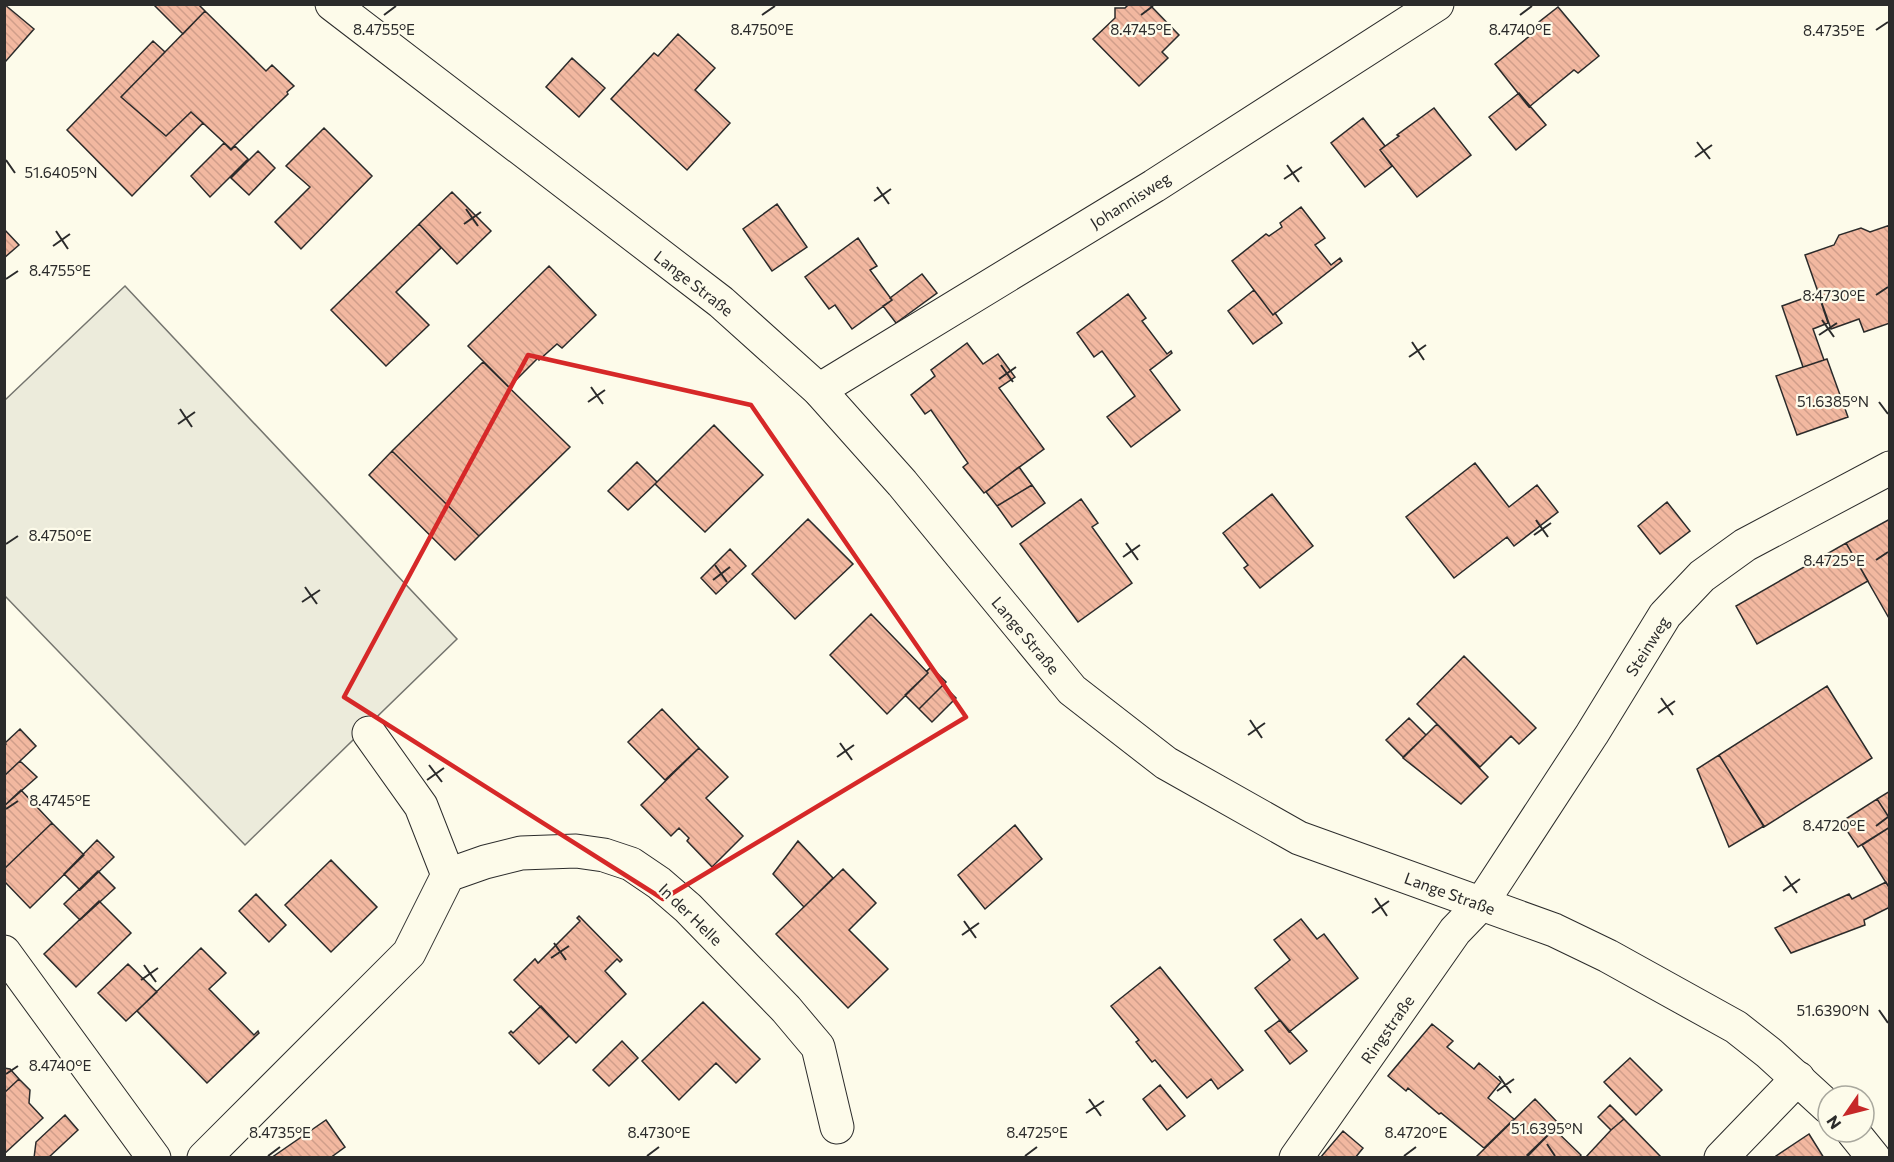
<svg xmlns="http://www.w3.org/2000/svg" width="1894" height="1162" viewBox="0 0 1894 1162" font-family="Commissioner,sans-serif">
<defs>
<pattern id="building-back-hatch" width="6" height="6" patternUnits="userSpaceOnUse" patternTransform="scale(1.5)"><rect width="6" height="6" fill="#f2b8a0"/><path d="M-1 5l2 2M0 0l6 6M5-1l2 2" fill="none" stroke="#d09e8a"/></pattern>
</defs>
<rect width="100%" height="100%" fill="#fdfbea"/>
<path fill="#ecebdb" stroke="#74746e" stroke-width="1.5" d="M125 286 457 639 245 845 5 596V400Z"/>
<path fill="url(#building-back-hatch)" stroke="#2b2b2b" stroke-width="1.5" d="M4 4 34 29 6 61 4 59Z
M153 4H198L205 11 183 34Z
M1129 4H1149L1179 35 1162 52 1168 58 1139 86 1093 39 1115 18V8H1125Z
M1558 7 1599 56 1578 73 1574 70 1529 107 1495 64 1542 26 1539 22Z
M205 11 266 71 272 65 294 86 287 92 288 94 231 149 191 112 166 136 121 97Z
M678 34 715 68 695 90 730 123 687 170 611 99 654 53 658 56Z
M153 41 165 52 121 97 166 136 191 112 203 123 132 196 67 130Z
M572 58 605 88 579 117 546 87Z
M1519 93 1546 125 1516 150 1489 117Z
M1434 108 1471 155 1417 197 1380 150 1399 136 1397 135Z
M1363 118 1385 146 1380 150 1392 166 1365 187 1331 143Z
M324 128 372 176 301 249 275 222 310 187 286 166Z
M224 143 231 150 235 146 248 159 210 197 191 176Z
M258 151 275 168 249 195 231 178Z
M452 192 491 231 457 264 419 224Z
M777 204 807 247 772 271 743 229Z
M1301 207 1325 238 1315 245 1331 265 1340 258 1342 261 1273 315 1232 261 1266 234 1269 236 1282 227 1280 223Z
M419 224 441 248 396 292 429 325 386 366 331 310Z
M1890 225V323L1864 332 1859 319 1831 329 1805 255 1834 245 1839 235 1861 228 1870 232Z
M4 229 19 245 4 258Z
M858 238 877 266 870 270 892 300 852 329 835 305 829 309 805 277Z
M549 266 596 315 562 348 557 344 539 360 538 358 509 387 468 346Z
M922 274 937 293 896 323 883 306 892 300 890 298Z
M1254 290 1273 315 1275 313 1282 323 1253 344 1228 311Z
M1818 293 1828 323 1813 329 1824 360 1803 367 1782 306Z
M1128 294 1146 318 1142 321 1167 354 1171 351 1172 353 1150 370 1180 410 1131 447 1107 417 1135 396 1102 351 1094 357 1077 333Z
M967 343 983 364 998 354 1015 377 999 388 1044 449 984 493 963 467 968 463 931 410 925 414 911 395 935 376 931 370Z
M1827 359 1848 417 1797 435 1776 376Z
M483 362 570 447 479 536 392 451Z
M714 425 763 475 705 532 655 484Z
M392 451 479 536 455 560 369 475Z
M637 462 657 482 628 510 608 491Z
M1475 463 1509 507 1537 485 1558 512 1514 546 1507 537 1454 578 1406 517Z
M1019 467 1032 485 997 506 986 492Z
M1032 485 1045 503 1012 527 997 506Z
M1272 494 1313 546 1260 588 1244 568 1248 565 1223 533Z
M1081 499 1098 523 1092 527 1132 583 1078 622 1020 544Z
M1667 502 1690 531 1660 554 1638 526Z
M808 519 853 564 795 619 752 574Z
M1890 519V620L1846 543Z
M1846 543 1868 581 1757 644 1736 606Z
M730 549 746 566 716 594 701 578Z
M871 614 928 673 887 714 830 655Z
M1464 656 1536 728 1519 744 1511 736 1480 767 1417 704Z
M931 667 946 682 919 709 905 695 928 673 927 671Z
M943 685 956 698 932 722 919 709Z
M1827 686 1872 758 1764 827 1719 755Z
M662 709 699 748 665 780 628 742Z
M1409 718 1426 735 1403 757 1386 740Z
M1437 724 1488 777 1461 804 1403 758Z
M20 729 36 746 4 776V746L6 744 5 743Z
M699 748 728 777 706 798 743 836 712 867 687 841 689 838 679 828 671 836 641 805Z
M1719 755 1764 826 1729 847 1697 769Z
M20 761 37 777 4 806V776Z
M21 790 52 823 4 869V806Z
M1890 791V819L1877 799Z
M1877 799 1890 819V827L1858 847 1841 822Z
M52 823 84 855 30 908 4 881V869Z
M1015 825 1042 859 985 909 958 875Z
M1890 827V889L1862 845Z
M97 840 114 857 80 890 64 874Z
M798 841 833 878 804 907 773 874Z
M331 860 377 907 331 952 285 905Z
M843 869 876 903 849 930 888 969 848 1008 776 934Z
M98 871 115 888 80 920 64 904Z
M1886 882 1890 889V907L1864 920 1865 925 1791 953 1775 928 1849 894 1852 899Z
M256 894 286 925 269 942 239 911Z
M99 901 131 933 76 987 44 954Z
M579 916 622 960 620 962 617 959 605 971 626 994 576 1043 514 980 535 959 538 963 580 921 577 918Z
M1301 919 1317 939 1324 934 1358 978 1289 1032 1255 988 1290 960 1274 940Z
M201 948 226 973 209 989 254 1035 258 1031 259 1033 207 1083 137 1011Z
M128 964 157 992 126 1021 98 993Z
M1160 967 1243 1070 1218 1089 1211 1079 1187 1098 1155 1060 1152 1062 1136 1042 1139 1040 1111 1006Z
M703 1002 760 1059 736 1083 716 1063 679 1100 642 1061Z
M541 1006 569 1036 539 1064 509 1033 511 1031 513 1033Z
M1280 1020 1307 1051 1290 1064 1265 1031Z
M1432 1024 1453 1041 1447 1047 1474 1069 1479 1063 1501 1082 1488 1098 1514 1119 1484 1148 1441 1113 1439 1114 1408 1088 1406 1091 1388 1076Z
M622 1041 638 1058 609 1086 593 1070Z
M1630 1058 1662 1090 1636 1115 1604 1082Z
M4 1068 10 1069 19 1079 4 1093Z
M19 1079 30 1090 29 1103 43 1118 4 1154V1093Z
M1160 1085 1185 1116 1167 1130 1143 1099Z
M1535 1099 1559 1124 1528 1156 1526 1158H1475Z
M1610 1105 1624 1119 1611 1130 1598 1117Z
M65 1115 78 1130 48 1158H34L36 1142Z
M1624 1119 1662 1158H1585L1611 1130Z
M326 1120 345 1147 330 1158H271Z
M1554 1129 1581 1155 1579 1158H1530L1527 1155Z
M1343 1131 1363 1148 1355 1158H1320Z
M1809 1134 1824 1158H1773Z"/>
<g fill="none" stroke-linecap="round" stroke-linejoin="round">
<defs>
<path id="minor" d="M819 390 1154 186 1437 4
M448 875 485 862 521 853 576 851 604 855 631 864 659 883 688 908 786 1009 818 1047 837 1127
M4 952 154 1158
M204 1158 409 953 448 875 421 806 369 733
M1296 1158 1455 931 1481 904 1592 734 1665 615 1702 576 1745 545 1890 468
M1721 1158 1798 1078"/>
<path id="major" d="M332 4 721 302 819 390 902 483 1072 690 1166 763 1299 838 1554 930 1608 956 1736 1027 1769 1053 1828 1107
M1853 1132 1874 1158"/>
</defs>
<use href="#minor" stroke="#2b2b2b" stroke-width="35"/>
<use href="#major" stroke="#2b2b2b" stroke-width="35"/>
<use href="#minor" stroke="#fdfbea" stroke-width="33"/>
<use href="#major" stroke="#fdfbea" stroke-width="33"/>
</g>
<path fill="none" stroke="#d62828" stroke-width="4.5" stroke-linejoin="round" d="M528 355 751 405 966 717 663 899 344 697Z"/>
<path fill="none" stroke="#2b2b2b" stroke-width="2" d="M384 15 396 6M762 15 775 6M1141 15 1153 6M1520 15 1532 6M1876 30 1888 22M1697 142 1710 159M1695 157 1712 145M6 160 15 173M1287 165 1299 182M1284 179 1302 167M877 187 889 204M874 201 891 189M466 209 478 226M464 224 481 212M56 231 68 249M53 246 70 234M6 279 18 271M1876 295 1888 287M1822 320 1834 337M1819 335 1837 323M1412 342 1424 360M1409 357 1426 345M1001 365 1013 382M999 379 1016 367M591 387 603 404M588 402 605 390M1879 402 1888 414M180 409 192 427M178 424 195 412M1536 520 1548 537M1534 535 1551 523M1126 543 1138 560M6 544 18 536M1123 557 1140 545M1876 560 1888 552M715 565 727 582M713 580 730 567M305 587 317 604M302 602 320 590M1661 698 1673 715M1658 713 1675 701M1250 720 1262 738M1248 735 1265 723M840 743 852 760M837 757 854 745M429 765 442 782M427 780 444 768M6 809 18 801M1876 826 1888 817M1785 876 1797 893M1783 891 1800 879M1375 898 1387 916M1372 913 1389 901M964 921 976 938M962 935 979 923M554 943 566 960M551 958 569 946M144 965 156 982M141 980 158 968M1879 1010 1888 1023M6 1074 18 1066M1499 1076 1511 1093M1497 1091 1514 1079M1089 1099 1101 1116M1086 1113 1104 1101M1547 1144 1555 1156M268 1156 280 1147M647 1156 659 1147M1025 1156 1037 1147M1404 1156 1416 1147"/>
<g text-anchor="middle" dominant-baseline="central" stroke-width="4.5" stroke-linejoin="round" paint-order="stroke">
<g font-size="16" fill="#2b2b2b" stroke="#fdfbea">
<text transform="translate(1130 200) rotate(-32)">Johannisweg</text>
<text transform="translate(694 283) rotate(38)">Lange Straße</text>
<text transform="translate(1026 635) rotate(50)">Lange Straße</text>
<text transform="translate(1647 646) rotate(-58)">Steinweg</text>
<text transform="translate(1450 893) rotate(20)">Lange Straße</text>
<text transform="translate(691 914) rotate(44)">In der Helle</text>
<text transform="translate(1387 1029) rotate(-55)">Ringstraße</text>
</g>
</g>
<g font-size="15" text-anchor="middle" fill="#2b2b2b" stroke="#fdfbea" stroke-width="4.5" stroke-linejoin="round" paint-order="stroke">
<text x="762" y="35">8.4750°E</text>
<text x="1141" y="35">8.4745°E</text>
<text x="1520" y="35">8.4740°E</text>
<text x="384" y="35">8.4755°E</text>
<text x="1834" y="36">8.4735°E</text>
<text x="61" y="178">51.6405°N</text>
<text x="60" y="276">8.4755°E</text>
<text x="1834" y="301">8.4730°E</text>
<text x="1833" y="407">51.6385°N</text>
<text x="60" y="541">8.4750°E</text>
<text x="1834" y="566">8.4725°E</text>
<text x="60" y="806">8.4745°E</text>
<text x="1834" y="831">8.4720°E</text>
<text x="1833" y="1016">51.6390°N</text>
<text x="60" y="1071">8.4740°E</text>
<text x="1547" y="1134">51.6395°N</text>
<text x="280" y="1138">8.4735°E</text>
<text x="659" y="1138">8.4730°E</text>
<text x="1037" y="1138">8.4725°E</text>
<text x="1416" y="1138">8.4720°E</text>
</g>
<rect width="1894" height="1162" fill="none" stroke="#2b2b2b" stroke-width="12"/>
<g transform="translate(1846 1114) rotate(235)"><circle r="28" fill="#fdfbea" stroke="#a9a89e" stroke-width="1.5"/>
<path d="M0-4.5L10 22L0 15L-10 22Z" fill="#c62828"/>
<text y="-9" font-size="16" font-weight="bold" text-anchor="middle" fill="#2b2b2b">N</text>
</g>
</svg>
